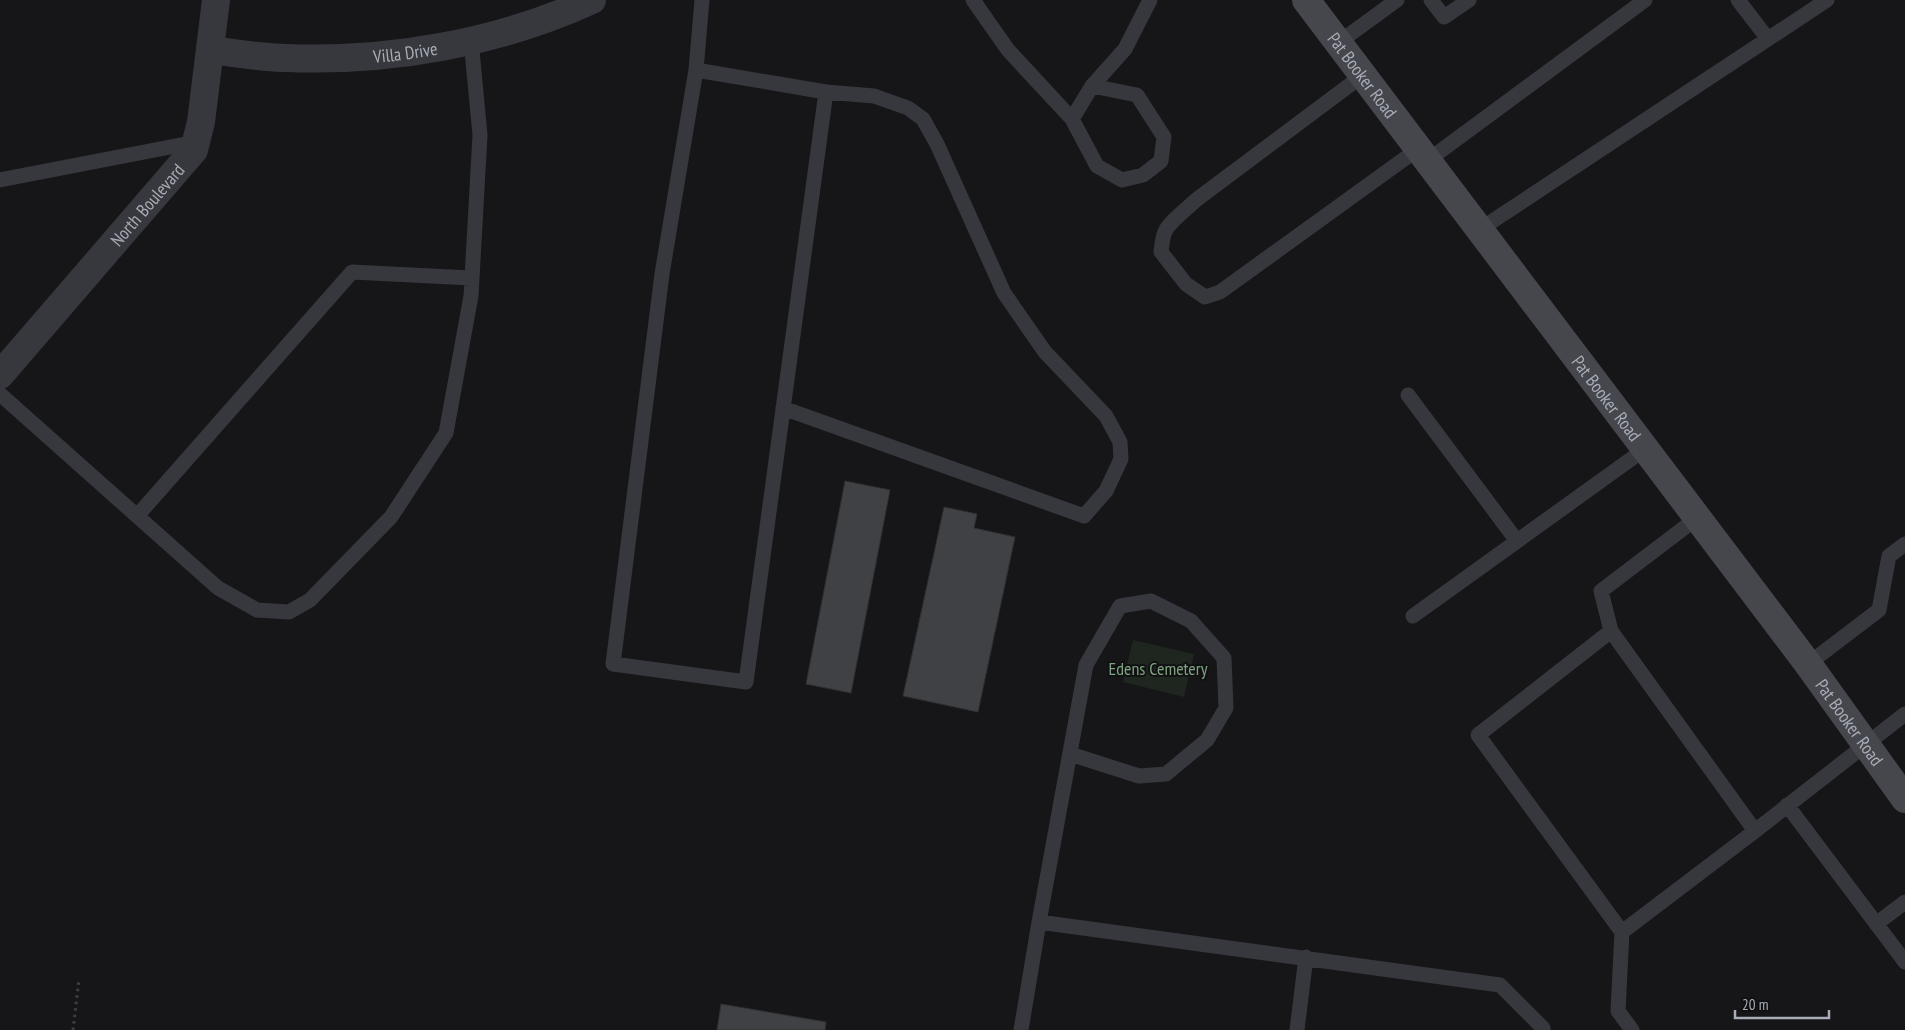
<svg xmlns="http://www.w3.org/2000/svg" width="1905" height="1030" viewBox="0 0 1905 1030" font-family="'PT Sans Narrow',sans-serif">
<rect width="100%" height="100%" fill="#161618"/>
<path fill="#1e261f" d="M1133 640 1194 654 1184 697 1123 682Z"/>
<path fill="#404145" stroke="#303034" d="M845 481 890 490 851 693 806 684Z
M944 507 977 514 974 528 1015 537 978 712 903 696Z
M721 1004 826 1022 825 1030H717Z"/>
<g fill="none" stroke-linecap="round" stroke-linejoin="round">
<path stroke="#3d3f44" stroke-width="3" stroke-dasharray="2.5 4" stroke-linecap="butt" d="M73 1030 79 979"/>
<path stroke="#37383d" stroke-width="15" d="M973 0 1008 50 1072 119
M1431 0 1444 17 1469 0
M1738 0 1768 39
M1338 43 1397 0
M696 70 826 92 746 682 613 664 662 274 696 70 702 0
M1363 75 1196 200C1189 207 1168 223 1165 232 1162 238 1162 246 1161 252L1186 284 1205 297 1220 292 1418 149
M1092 86 1137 95 1164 137 1161 161 1143 175 1122 180 1097 166 1072 119 1092 86 1125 49 1150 0
M1427 161 1645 0
M0 180 196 142
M1479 230 1827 0
M0 394 218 588 257 610 289 612 310 600 391 517 446 433 471 296 480 135 471 40
M1408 395 1517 541
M783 408 1084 516 1106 491 1121 459 1120 442 1106 416 1045 352 1004 293 937 144 923 119 908 108 874 96 826 92
M137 516 352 272 471 278
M1413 616 1645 449
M1611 631 1601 591 1697 518
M1808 664 1879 610 1889 556 1905 544
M1787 805 1905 962
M1755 831 1622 932 1478 735 1611 631 1755 831 1905 714
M1039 922 1086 665 1120 606 1151 601 1191 621 1224 658 1226 708 1207 740 1166 774 1139 776 1070 754
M1876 924 1905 902
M1622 932 1618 1011 1632 1030
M1021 1030 1039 922 1500 985 1543 1028V1030
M1297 1030 1306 957"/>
<g stroke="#37383d" stroke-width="28">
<path id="s1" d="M211 50C236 53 262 58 287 58 390 62 498 43 592 0"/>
<path id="s2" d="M0 375 194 150 201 122 216 0"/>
</g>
<path stroke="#45474d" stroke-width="28" id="s3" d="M1306 0 1808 664 1905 799"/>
</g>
<g text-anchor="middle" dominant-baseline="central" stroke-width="4" stroke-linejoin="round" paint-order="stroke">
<g font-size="18" fill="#a8adb8" stroke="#111113">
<text stroke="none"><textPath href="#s1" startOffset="195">Villa Drive</textPath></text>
<text stroke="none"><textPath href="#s3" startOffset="94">Pat Booker Road</textPath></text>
<text stroke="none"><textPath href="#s2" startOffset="225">North Boulevard</textPath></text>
<text stroke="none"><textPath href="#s3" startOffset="499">Pat Booker Road</textPath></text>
<text stroke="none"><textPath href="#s3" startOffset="904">Pat Booker Road</textPath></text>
</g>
<g font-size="18" fill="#7fa381" stroke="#111113">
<text x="1158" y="668">Edens Cemetery</text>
</g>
</g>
<path d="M1735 1010v8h94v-8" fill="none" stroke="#a8adb8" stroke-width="2.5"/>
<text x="1742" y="1010" font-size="15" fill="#a8adb8" stroke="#111113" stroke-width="4" paint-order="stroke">20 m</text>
</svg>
